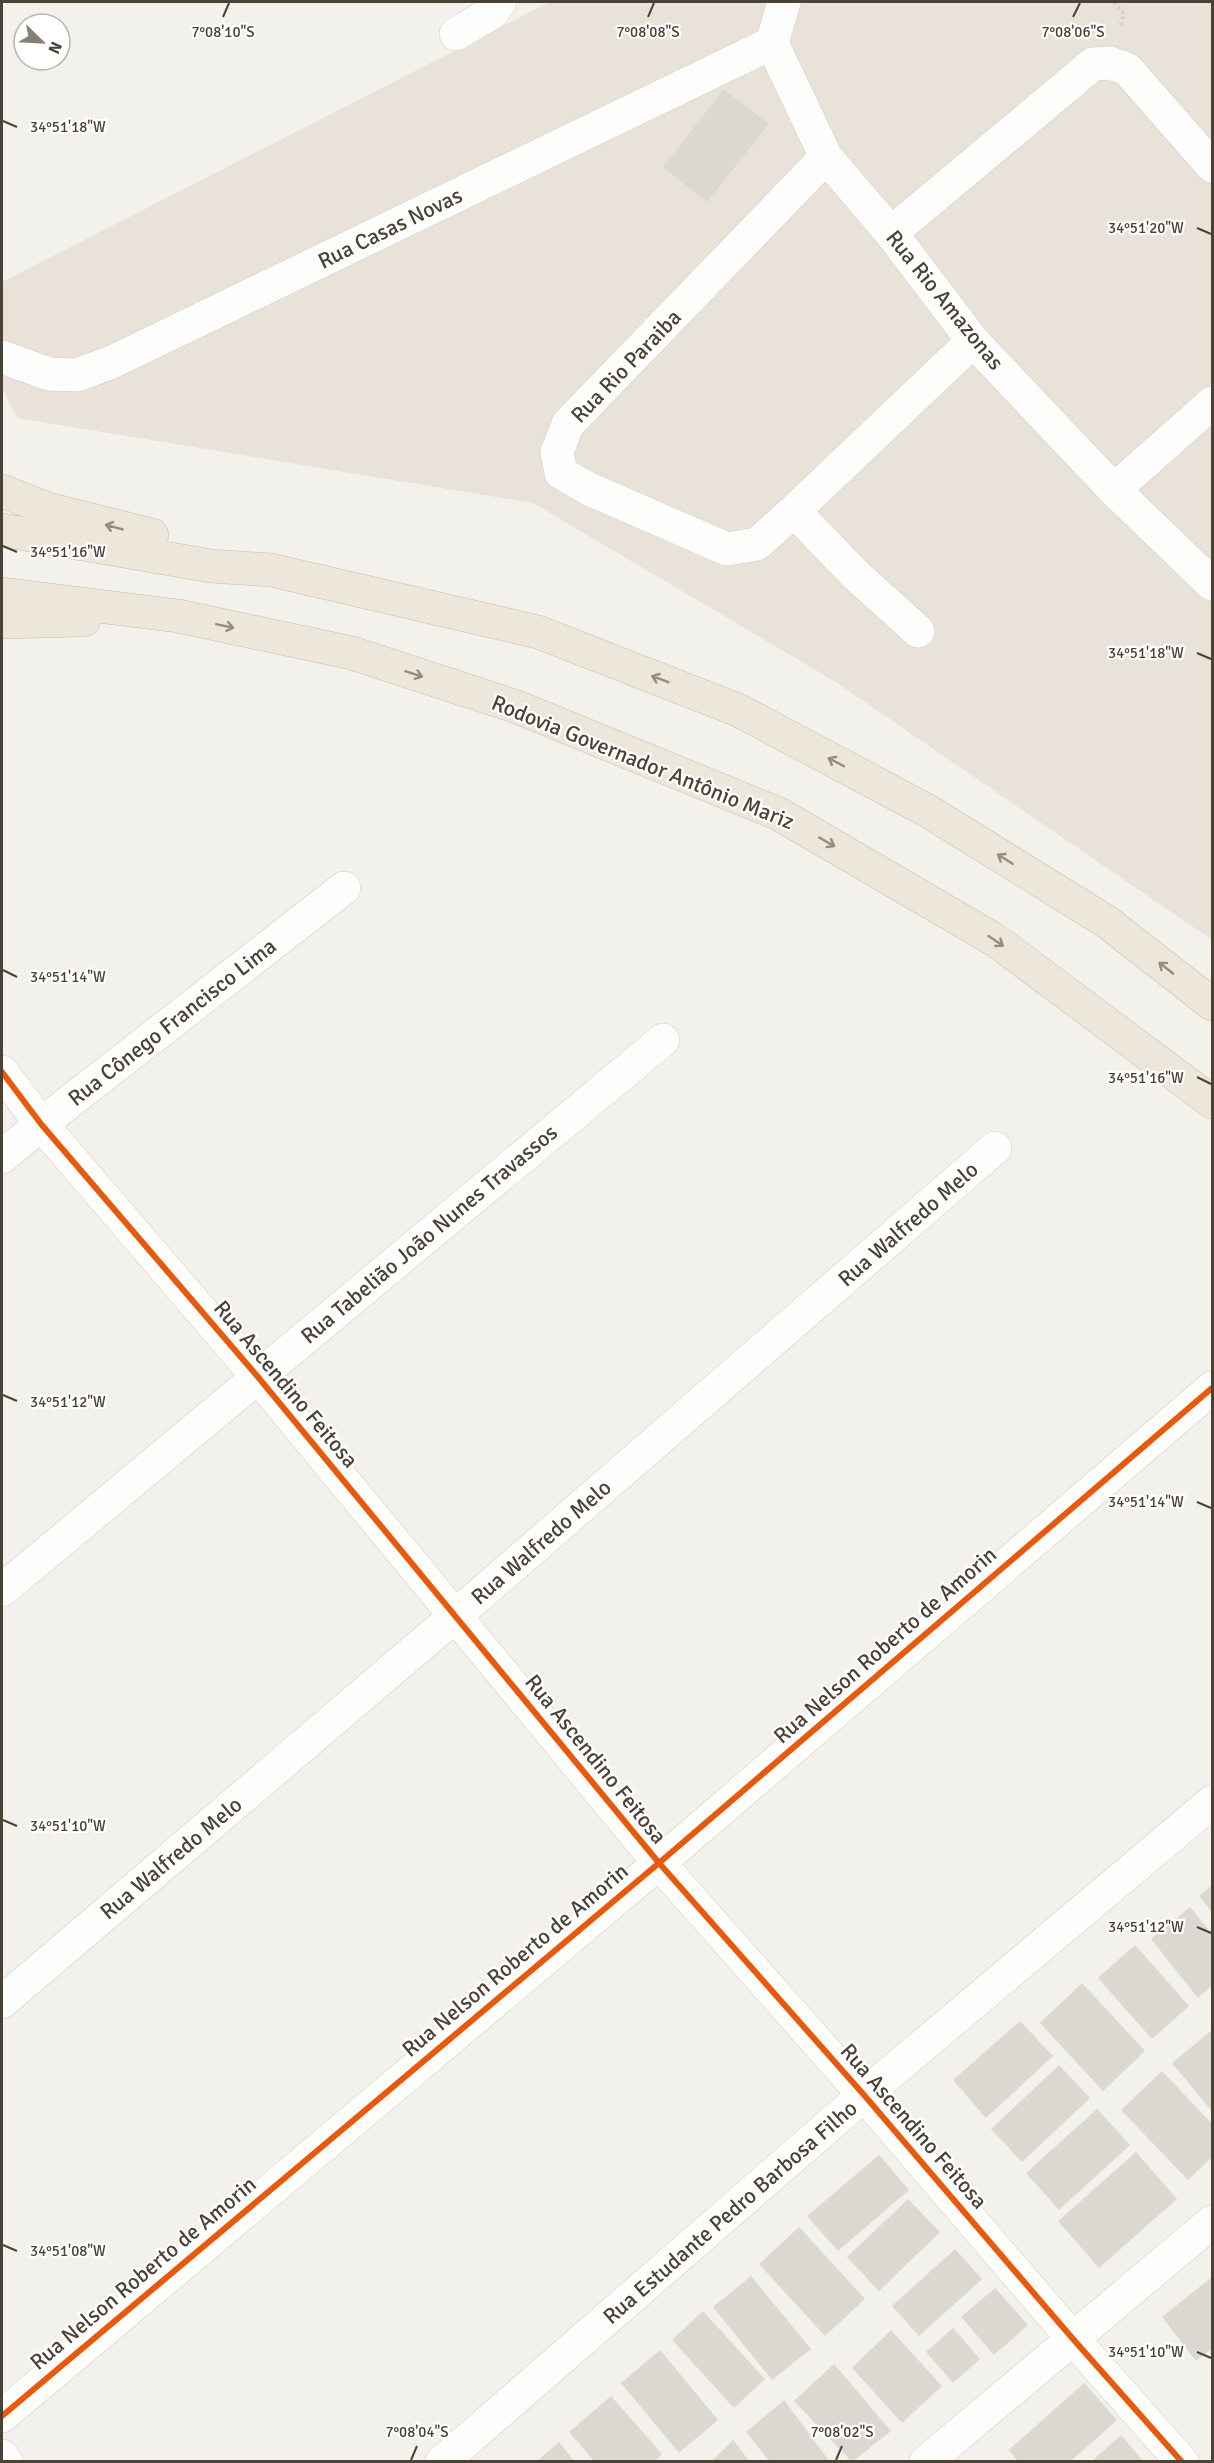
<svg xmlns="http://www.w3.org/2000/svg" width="1214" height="2463" viewBox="0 0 1214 2463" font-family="Signika,sans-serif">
<rect width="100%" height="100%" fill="#f3f1ec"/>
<path fill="#e8e2d9" d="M550 2H1212V940L834 681 533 503 17 418 2 388V282Z"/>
<path fill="#dbd8d2" stroke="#dcd8d2" stroke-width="1.5" d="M724 90 768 124 707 201 664 167Z
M1212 1886V1911L1200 1896Z
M1190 1908 1212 1935V1985L1198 1997 1152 1939Z
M1135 1946 1188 2006 1152 2038 1099 1978Z
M1082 1984 1144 2051 1103 2090 1041 2023Z
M1020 2022 1052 2056 986 2117 954 2080Z
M1212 2031V2110L1173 2063Z
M1059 2066 1089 2098 1022 2161 992 2129Z
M1162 2072 1212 2125V2156L1188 2179 1122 2110Z
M1097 2110 1129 2145 1059 2209 1027 2173Z
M1136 2153 1176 2199 1099 2267 1059 2221Z
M879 2156 908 2190 838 2250 808 2216Z
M908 2200 939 2232 879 2290 848 2257Z
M799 2228 864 2299 825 2335 760 2264Z
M955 2250 981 2279 919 2335 893 2306Z
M751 2277 810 2349 772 2379 714 2307Z
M1212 2278V2348L1196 2360 1163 2317Z
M995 2289 1027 2325 994 2354 962 2317Z
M703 2312 764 2379 734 2407 673 2340Z
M953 2329 979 2359 953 2382 927 2352Z
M891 2331 941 2386 902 2422 853 2368Z
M660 2351 717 2420 679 2452 622 2383Z
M834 2365 890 2431 852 2461 795 2401Z
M1084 2384 1116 2420 1069 2462H1020L1010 2450Z
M611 2397 661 2454 653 2462H596L570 2432Z
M784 2401 829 2462H771L747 2432Z
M1121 2436 1143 2462H1092Z
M733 2441 749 2462H712Z
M559 2443 574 2462H537Z"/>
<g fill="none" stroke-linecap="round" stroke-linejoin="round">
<defs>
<path id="minor" d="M784 2 772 43 826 157 891 233 973 341 1114 490 1212 584
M456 34 493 12 500 2
M891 233 1093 64 1110 63 1127 69 1212 166
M2 357 49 374 77 375 112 362 772 43
M1114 490 1212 403
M794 511 757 544 727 549 589 489 561 473 557 452 568 424 826 157
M918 631 857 576 794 511 973 341
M2 1072 41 1124 258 1377 659 1863 864 2095 1073 2339 1182 2462
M2 1157 41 1124 344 888
M2 1590 663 1040
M2 2002 455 1616 995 1148
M2 2416 659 1863 1212 1388
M2 2456 6 2462
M442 2462 864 2095 1212 1802
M926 2462 1212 2222"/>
<path id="highway" d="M2 491 48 509 152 535
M2 530 211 566 271 570 538 632 738 710 928 811 1107 922 1212 1004
M2 594 178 616 352 653 517 707 779 814 995 940 1212 1102
M2 622 84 620"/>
</defs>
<use href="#minor" stroke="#d0cdc8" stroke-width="34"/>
<use href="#highway" stroke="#cebda4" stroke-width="34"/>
<path stroke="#d3d1cb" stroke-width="4" stroke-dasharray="3 3" stroke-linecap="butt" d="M1114 2 1124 14 1120 27"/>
<use href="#minor" stroke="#fdfdfc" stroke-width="33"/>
<use href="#highway" stroke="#ede6da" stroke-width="33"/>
<defs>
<path id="cycleway" d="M2 1072 41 1124 258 1377 659 1863 864 2095 1073 2339 1182 2462
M2 2416 659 1863 1212 1388"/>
</defs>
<use href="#cycleway" stroke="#fff" stroke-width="10"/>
<use href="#cycleway" stroke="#e8590c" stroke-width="6"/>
</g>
<defs><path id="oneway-shaft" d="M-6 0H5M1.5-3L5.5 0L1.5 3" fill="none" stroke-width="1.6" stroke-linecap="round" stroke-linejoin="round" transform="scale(1.5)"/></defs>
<g stroke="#948c80">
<use href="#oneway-shaft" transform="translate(114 527) rotate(-165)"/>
<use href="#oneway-shaft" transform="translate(225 626) rotate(12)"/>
<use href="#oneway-shaft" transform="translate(414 674) rotate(18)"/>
<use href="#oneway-shaft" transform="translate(660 679) rotate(-159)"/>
<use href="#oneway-shaft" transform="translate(836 762) rotate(-152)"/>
<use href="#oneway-shaft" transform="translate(827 842) rotate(30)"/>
<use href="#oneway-shaft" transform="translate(1005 859) rotate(-148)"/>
<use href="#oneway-shaft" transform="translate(996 941) rotate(34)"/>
<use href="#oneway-shaft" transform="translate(1166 968) rotate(-142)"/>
</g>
<path fill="none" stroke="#4b4236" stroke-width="2" d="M223 17 229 3M648 17 654 3M1073 17 1080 3M3 121 17 127M1197 228 1211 234M3 546 17 552M1197 653 1211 659M3 970 17 977M1197 1077 1211 1084M3 1395 17 1401M1197 1502 1211 1508M3 1820 17 1826M1197 1927 1211 1933M3 2245 17 2251M1197 2352 1211 2358M411 2460 417 2446M836 2460 842 2446"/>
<g text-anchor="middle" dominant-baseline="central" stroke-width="4.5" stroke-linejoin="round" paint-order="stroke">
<g font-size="22" fill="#4b4236" stroke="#fff">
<text transform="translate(390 228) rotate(-26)">Rua Casas Novas</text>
<text transform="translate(945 300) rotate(51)">Rua Rio Amazonas</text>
<text transform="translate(626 366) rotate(-46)">Rua Rio Paraiba</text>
<text transform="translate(643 762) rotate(22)">Rodovia Governador Antônio Mariz</text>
<text transform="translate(172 1022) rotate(-38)">Rua Cônego Francisco Lima</text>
<text transform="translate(908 1224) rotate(-41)">Rua Walfredo Melo</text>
<text transform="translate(429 1234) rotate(-40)">Rua Tabelião João Nunes Travassos</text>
<text transform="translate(286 1384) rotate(50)">Rua Ascendino Feitosa</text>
<text transform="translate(541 1542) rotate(-41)">Rua Walfredo Melo</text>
<text transform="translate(885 1645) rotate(-41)">Rua Nelson Roberto de Amorin</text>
<text transform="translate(596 1759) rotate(51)">Rua Ascendino Feitosa</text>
<text transform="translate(171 1858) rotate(-40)">Rua Walfredo Melo</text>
<text transform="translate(515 1960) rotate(-40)">Rua Nelson Roberto de Amorin</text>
<text transform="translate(914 2126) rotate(49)">Rua Ascendino Feitosa</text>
<text transform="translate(730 2212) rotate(-41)">Rua Estudante Pedro Barbosa Filho</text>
<text transform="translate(143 2273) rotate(-40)">Rua Nelson Roberto de Amorin</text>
</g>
</g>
<g font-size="15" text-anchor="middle" fill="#4b4236" stroke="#fff" stroke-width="4.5" stroke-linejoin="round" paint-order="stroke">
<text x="223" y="37">7°08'10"S</text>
<text x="648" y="37">7°08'08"S</text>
<text x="1073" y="37">7°08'06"S</text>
<text x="68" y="132">34°51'18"W</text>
<text x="1146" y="233">34°51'20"W</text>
<text x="68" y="557">34°51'16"W</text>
<text x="1146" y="658">34°51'18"W</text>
<text x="68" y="982">34°51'14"W</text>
<text x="1146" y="1083">34°51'16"W</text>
<text x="68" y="1407">34°51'12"W</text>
<text x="1146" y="1507">34°51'14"W</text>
<text x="68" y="1831">34°51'10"W</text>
<text x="1146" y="1932">34°51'12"W</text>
<text x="68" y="2256">34°51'08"W</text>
<text x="1146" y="2357">34°51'10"W</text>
<text x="417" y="2437">7°08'04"S</text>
<text x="842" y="2437">7°08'02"S</text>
</g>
<rect width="1214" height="2463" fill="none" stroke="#4b4236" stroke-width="6"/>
<g transform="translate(42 42) rotate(114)"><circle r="28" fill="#ffffff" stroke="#b7b3af" stroke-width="1.5"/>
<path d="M0-4.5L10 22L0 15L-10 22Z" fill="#867f76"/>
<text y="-9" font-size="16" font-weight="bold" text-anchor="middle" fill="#4b4236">N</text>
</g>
</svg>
